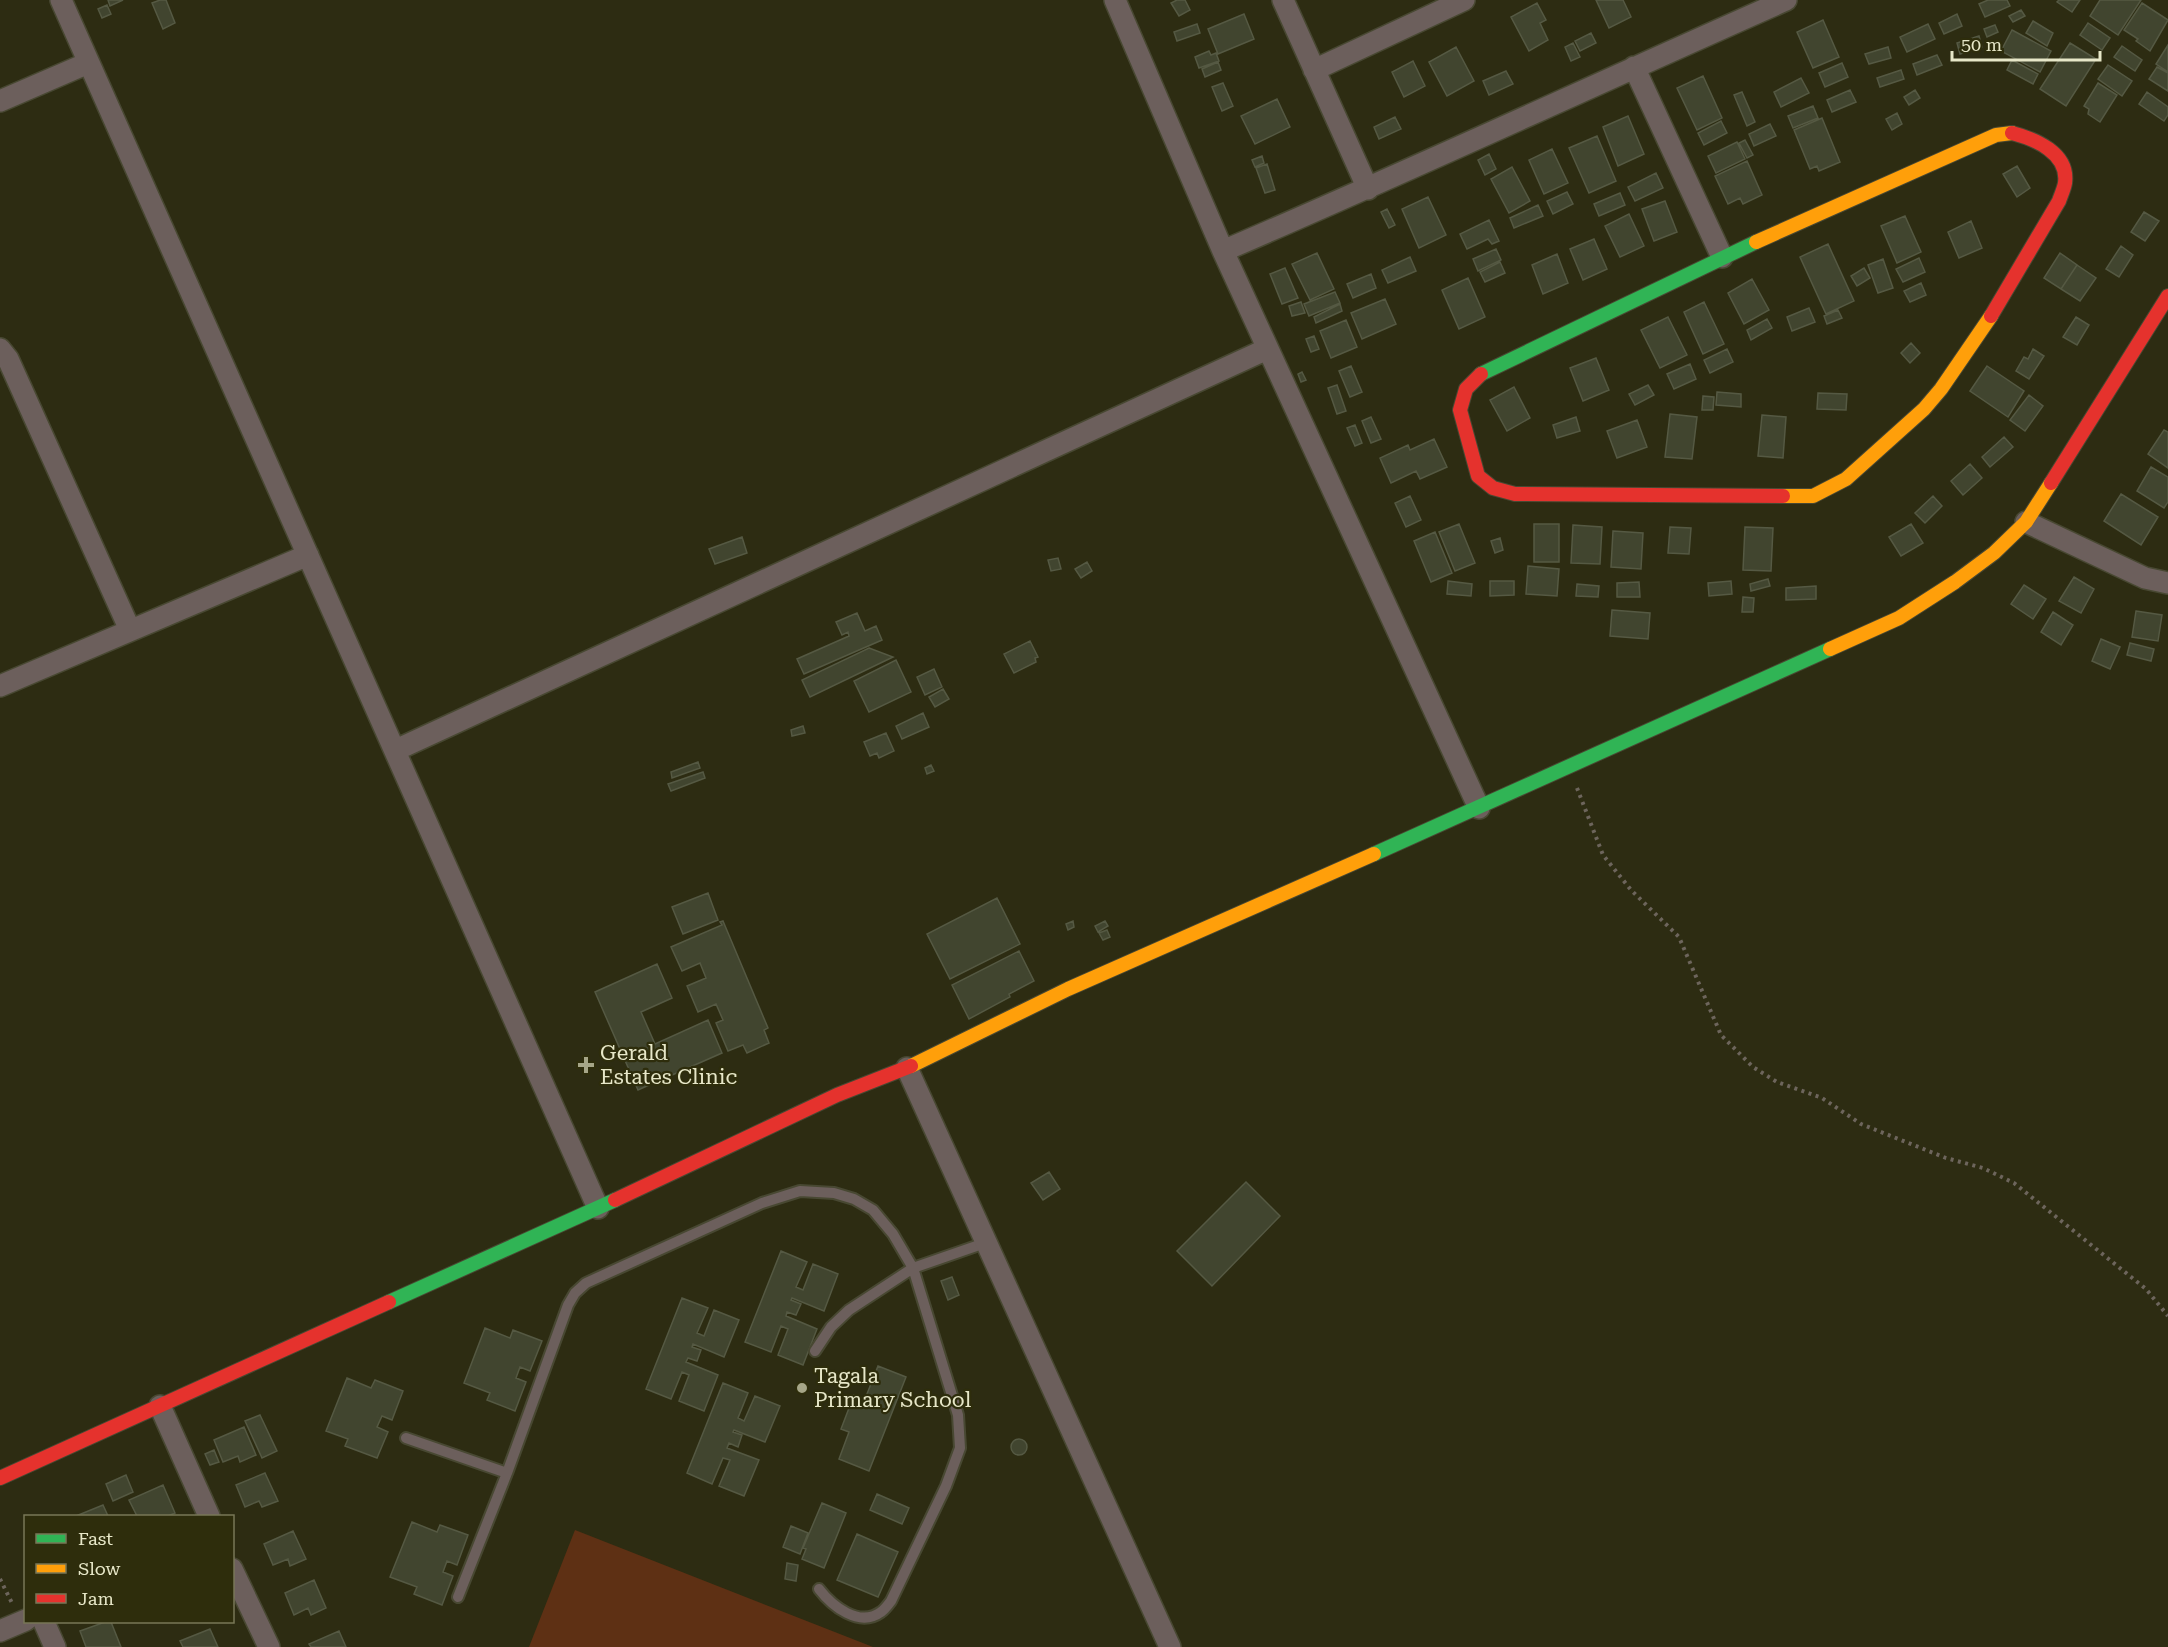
<svg xmlns="http://www.w3.org/2000/svg" width="2168" height="1647" viewBox="0 0 2168 1647" font-family="'Roboto Serif',serif">
<rect width="100%" height="100%" fill="#2d2c12"/>
<path fill="#5e3014" d="M575 1530 873 1647H529Z"/>
<path fill="#41452f" stroke="#555943" stroke-width="1.5" d="M108 0H123L110 6Z
M160 0H166L175 23 163 29 152 3Z
M1177 0H1185L1190 10 1179 16 1171 3Z
M1596 0H1623L1631 17 1609 28Z
M1988 0H2007L2010 6 1985 17 1979 4Z
M2059 0H2080L2072 12 2057 2Z
M2100 0H2141L2118 35 2090 16Z
M1537 3 1546 20 1540 23 1548 40 1529 51 1511 17Z
M2142 3 2168 20 2150 51 2136 41 2138 39 2124 30Z
M107 5 111 14 102 18 98 9Z
M2021 10 2025 16 2013 22 2009 16Z
M1244 14 1254 39 1218 54 1208 29Z
M1957 14 1962 26 1944 34 1939 23Z
M1823 20 1839 57 1813 68 1797 32Z
M2033 21 2053 33 2047 46 2026 33Z
M2088 23 2110 38 2102 50 2080 35Z
M1197 24 1200 33 1177 41 1174 32Z
M1928 24 1935 39 1907 52 1900 37Z
M1995 25 1998 32 1987 37 1984 29Z
M2012 30 2051 51 2040 72 2001 51Z
M1591 33 1596 43 1580 51 1575 41Z
M1979 36 1982 47 1960 54 1957 43Z
M1573 43 1580 57 1571 61 1565 47Z
M2070 43 2096 59 2066 106 2040 89Z
M2168 45V72L2156 64Z
M2122 46 2142 60 2135 71 2114 57Z
M1456 47 1474 81 1447 96 1429 62Z
M1888 47 1891 58 1869 64 1865 54Z
M1209 51 1211 55 1216 53 1219 61 1199 68 1195 57Z
M1937 55 1942 65 1917 75 1913 64Z
M2012 60 2038 74 2033 84 2007 70Z
M1413 61 1425 86 1404 97 1392 72Z
M1218 62 1221 70 1205 77 1202 69Z
M1842 63 1848 77 1825 87 1819 73Z
M2108 65 2132 81 2122 96 2098 79Z
M2157 67 2168 73V91L2149 79Z
M1901 70 1904 79 1880 87 1877 78Z
M1506 71 1513 84 1489 95 1483 81Z
M1703 76 1722 118 1697 130 1677 88Z
M1801 78 1809 93 1781 107 1774 92Z
M1223 83 1233 106 1222 111 1212 87Z
M2098 83 2117 95 2100 122 2088 114 2089 109 2084 106Z
M1850 90 1856 102 1832 112 1827 100Z
M1915 90 1920 98 1909 105 1904 97Z
M1742 92 1755 122 1747 126 1734 95Z
M2147 92 2168 107V115L2164 121 2139 104Z
M1277 99 1290 127 1255 144 1241 116Z
M1813 106 1818 118 1793 128 1788 116Z
M1897 113 1902 124 1892 130 1886 119Z
M1628 116 1644 154 1618 166 1603 127Z
M1395 117 1401 129 1379 139 1374 127Z
M1822 118 1840 162 1819 171 1817 166 1810 169 1794 130Z
M1721 121 1727 133 1704 145 1698 133Z
M1770 124 1776 136 1754 146 1749 134Z
M1597 136 1616 181 1589 193 1569 148Z
M1745 140 1753 155 1747 158 1739 143Z
M1737 142 1745 159 1716 173 1708 156Z
M1552 149 1568 183 1544 194 1529 160Z
M1489 154 1496 169 1485 175 1478 160Z
M1262 156 1264 163 1255 167 1252 160Z
M1747 161 1762 195 1743 204 1740 198 1728 204 1715 176Z
M1267 164 1275 190 1265 193 1256 168Z
M2017 166 2030 188 2017 197 2003 174Z
M1512 167 1530 201 1509 213 1491 179Z
M1656 173 1663 188 1635 201 1628 187Z
M1567 192 1573 204 1553 214 1547 201Z
M1620 193 1625 205 1599 216 1594 204Z
M1428 197 1446 235 1419 248 1402 209Z
M1665 201 1677 232 1654 241 1642 209Z
M1538 205 1543 216 1514 228 1510 218Z
M1387 209 1395 225 1389 228 1381 212Z
M2144 212 2159 221 2145 241 2131 232Z
M1629 214 1644 246 1620 257 1605 226Z
M1905 216 1921 252 1897 263 1881 226Z
M1489 220 1499 241 1492 244 1488 239 1467 249 1460 234Z
M1971 221 1982 248 1959 258 1948 232Z
M1594 239 1607 269 1583 280 1570 249Z
M1828 244 1854 301 1826 314 1800 257Z
M2121 246 2133 255 2119 277 2106 269Z
M1496 249 1501 260 1478 271 1473 259Z
M1317 253 1334 289 1310 300 1292 264Z
M2060 253 2077 265 2061 289 2044 278Z
M1557 254 1568 283 1543 294 1532 265Z
M1410 257 1416 271 1388 283 1382 270Z
M1919 258 1925 272 1903 282 1896 269Z
M1883 259 1893 288 1878 293 1868 265Z
M1500 262 1505 273 1485 282 1480 272Z
M2077 265 2096 278 2080 301 2061 289Z
M1285 268 1298 298 1282 304 1270 274Z
M1864 268 1870 278 1857 286 1851 276Z
M1371 274 1376 288 1353 298 1347 284Z
M1468 278 1485 317 1459 329 1442 290Z
M1752 279 1769 310 1744 324 1728 293Z
M1921 283 1926 295 1910 302 1904 291Z
M1335 292 1340 303 1309 316 1304 304Z
M1385 299 1396 324 1362 339 1351 313Z
M1301 302 1305 313 1292 316 1289 306Z
M1704 302 1724 344 1703 354 1684 312Z
M1340 304 1342 311 1316 323 1314 317Z
M1809 308 1815 322 1792 331 1787 317Z
M1838 310 1842 318 1827 324 1824 316Z
M1668 317 1687 355 1660 368 1641 330Z
M2076 317 2089 325 2077 345 2063 337Z
M1767 319 1772 328 1751 340 1747 330Z
M1346 320 1357 347 1331 358 1320 331Z
M1314 336 1319 349 1311 352 1306 339Z
M1911 343 1920 353 1910 363 1901 353Z
M1727 349 1733 362 1710 373 1704 360Z
M2033 349 2044 356 2029 379 2016 371 2024 357 2028 359Z
M1596 358 1609 390 1583 401 1570 368Z
M1690 364 1696 379 1674 389 1667 374Z
M1351 366 1362 392 1350 397 1339 371Z
M1987 366 2024 391 2008 417 1970 391Z
M1302 372 1306 380 1301 382 1298 374Z
M1337 385 1346 411 1337 414 1328 388Z
M1648 385 1654 395 1635 405 1629 394Z
M1514 387 1530 418 1507 431 1490 400Z
M1717 392 1741 394V407L1716 405Z
M1818 393 1847 394 1846 410 1817 409Z
M2029 395 2043 406 2025 431 2010 420Z
M1703 396 1714 397 1713 410H1702Z
M1670 414 1697 417 1692 459 1665 457Z
M1762 415 1786 417 1783 458 1758 456Z
M1371 417 1381 439 1371 443 1362 421Z
M1576 417 1580 431 1557 438 1553 425Z
M1637 420 1647 447 1617 458 1607 431Z
M1355 425 1362 443 1355 446 1347 428Z
M2164 430 2168 432V468L2148 454Z
M2004 437 2013 447 1990 467 1982 457Z
M1434 439 1447 467 1420 479 1416 471 1391 483 1380 458 1408 445 1410 450Z
M1970 464 1982 478 1963 495 1951 481Z
M2151 467 2168 477V502L2164 508 2137 491Z
M2121 494 2158 517 2141 545 2104 521Z
M1410 496 1421 520 1406 527 1395 503Z
M1933 496 1942 506 1925 523 1915 513Z
M1459 524 1475 563 1455 571 1439 532Z
M1534 524H1559V562H1534Z
M1911 524 1923 543 1901 556 1889 537Z
M1573 525 1602 527 1600 564 1571 563Z
M1670 527 1691 528 1689 554 1668 553Z
M1745 527 1773 528 1771 571 1743 570Z
M1613 531 1643 533 1641 569 1611 567Z
M1435 532 1452 573 1431 582 1414 541Z
M742 537 747 553 715 564 709 549Z
M1500 538 1503 550 1495 553 1491 541Z
M1058 558 1061 569 1051 571 1048 560Z
M1087 562 1092 571 1081 578 1075 569Z
M1528 566 1559 569 1557 596 1526 594Z
M2074 577 2094 589 2081 613 2059 601Z
M1768 579 1770 586 1751 591 1750 584Z
M1448 581 1472 584 1471 596 1447 594Z
M1490 581H1514V595L1490 596Z
M1731 581 1732 594 1709 596 1708 583Z
M1639 582 1640 597H1617V583Z
M1577 584 1599 586 1598 597 1576 596Z
M2024 585 2046 599 2033 619 2011 604Z
M1816 586V599L1786 600V588Z
M1743 597 1754 598 1753 612H1742Z
M1612 610 1650 613 1648 639 1610 636Z
M2136 611 2162 615 2158 641 2132 637Z
M2053 612 2073 625 2061 645 2041 632Z
M857 613 865 631 876 626 882 640 804 674 797 659 849 636 848 632 842 635 836 622Z
M2101 639 2120 647 2110 669 2092 661Z
M1030 641 1038 657 1035 658 1036 662 1014 673 1004 654Z
M2130 643 2154 649 2151 661 2127 655Z
M869 648 893 657 810 697 802 680Z
M896 660 911 692 869 712 854 681Z
M934 669 942 687 925 695 917 677Z
M943 689 949 699 935 707 929 697Z
M923 713 929 727 902 739 896 726Z
M803 726 805 733 792 736 791 730Z
M886 733 894 751 879 758 877 753 870 756 864 742Z
M698 762 700 768 672 778 671 772Z
M931 765 934 771 927 774 925 768Z
M703 772 705 778 671 791 668 784Z
M708 893 718 920 683 934 672 907Z
M997 898 1020 944 950 979 927 934Z
M723 921 768 1028 764 1030 769 1043 747 1053 743 1045 728 1051 716 1023 723 1020 716 1004 698 1012 687 986 706 978 700 963 682 971 671 947 722 925 720 922Z
M1073 921 1074 927 1068 930 1066 924Z
M1105 921 1108 926 1098 932 1095 926Z
M1107 930 1110 937 1103 940 1099 933Z
M1019 951 1034 981 1009 994 1010 997 969 1019 952 985Z
M657 964 672 998 641 1012 655 1044 708 1020 722 1053 638 1090 595 992Z
M1049 1172 1060 1189 1043 1200 1031 1183Z
M1246 1182 1280 1216 1212 1286 1177 1251Z
M781 1251 807 1262 796 1287 803 1290 813 1264 838 1274 824 1311 792 1298 791 1300 801 1304 796 1315 787 1312 786 1316 817 1329 803 1365 778 1355 788 1329 781 1326 771 1352 745 1342Z
M952 1277 959 1295 948 1300 941 1281Z
M682 1298 708 1308 697 1333 704 1336 714 1310 739 1320 724 1357 693 1344 692 1347 701 1350 697 1361 688 1358 686 1362 718 1375 704 1411 679 1401 689 1375 682 1372 671 1399 646 1389Z
M485 1328 510 1338 513 1330 542 1341 530 1371 520 1367 516 1378 526 1382 515 1411 487 1400 490 1393 464 1383Z
M878 1366 906 1377 869 1471 839 1459 849 1432 841 1429 854 1395 865 1399Z
M347 1378 371 1388 375 1380 403 1391 392 1420 382 1416 377 1427 388 1432 377 1458 345 1446 348 1439 326 1431Z
M723 1383 748 1393 738 1418 744 1421 755 1396 780 1406 765 1442 734 1430 733 1432 742 1435 738 1447 729 1443 727 1448 759 1460 744 1496 719 1486 730 1460 723 1458 712 1484 687 1473Z
M260 1415 277 1451 262 1458 245 1421Z
M244 1427 256 1455 240 1462 238 1456 223 1462 214 1440Z
M1011 1447a8 8 0 1 1 16 0a8 8 0 1 1-16 0Z
M214 1450 219 1462 210 1465 205 1454Z
M265 1473 278 1501 262 1507 259 1501 245 1507 236 1485Z
M126 1475 133 1492 113 1501 106 1484Z
M163 1485 175 1513 168 1516H137L129 1500Z
M877 1494 909 1508 902 1524 870 1510Z
M822 1503 846 1513 824 1568 802 1559 806 1549 803 1548Z
M103 1505 108 1516H76Z
M412 1522 437 1532 440 1525 468 1535 457 1565 447 1561 443 1572 453 1576 442 1605 414 1594 417 1587 390 1577Z
M791 1526 808 1533 800 1554 783 1547Z
M293 1531 306 1559 290 1566 288 1559 273 1565 264 1544Z
M857 1534 898 1552 878 1597 837 1580Z
M787 1563 798 1565 796 1581 785 1579Z
M314 1580 326 1608 311 1615 308 1608 294 1615 285 1593Z
M105 1622H111L121 1647H86L80 1631Z
M210 1629 218 1647H183L180 1641Z
M339 1631 346 1647H311L309 1644Z"/>
<g fill="none" stroke-linecap="round" stroke-linejoin="round">
<defs>
<path id="lane" d="M815 1351 831 1327 849 1310 913 1268 985 1243
M406 1438 507 1473
M458 1597 507 1473 568 1305 575 1293 586 1283 762 1203 800 1191 834 1193 854 1199 873 1210 893 1234 913 1268 958 1415 960 1448 946 1486 891 1601C888 1605 884 1610 881 1612 859 1628 832 1606 819 1589"/>
<path id="street" d="M61 0 598 1208
M1115 0 1223 251 1479 808
M1283 0 1368 189
M1634 67 1722 257
M1314 70 1464 0
M0 101 88 63
M1223 251C1412 170 1598 83 1786 0
M0 349 8 359 130 630
M2026 522 2145 578 2168 583
M0 686 308 555
M396 750 1267 349
M907 1068 1170 1647
M160 1406 209 1516
M232 1569 269 1647
M44 1622 55 1647
M0 1631 26 1620"/>
<path id="fast" d="M1481 374 1756 242
M1374 854 1830 649
M389 1302 615 1200"/>
<path id="slow" d="M1756 242 1996 135 2012 133
M1783 496H1813L1846 479 1924 409 1941 389 1991 316
M1830 649 1899 618 1955 582 1994 553 2026 522 2051 483
M911 1066 1068 989 1374 854"/>
<path id="jam" d="M1991 316 2059 201C2061 195 2064 189 2065 183 2069 153 2035 139 2012 133
M1481 374 1466 389 1460 410 1478 476 1493 488 1515 494 1783 496
M2051 483 2168 296
M615 1200 837 1095 911 1066
M0 1478 389 1302"/>
</defs>
<use href="#lane" stroke="#484832" stroke-width="14"/>
<use href="#street" stroke="#484832" stroke-width="24"/>
<use href="#fast" stroke="#484832" stroke-width="16"/>
<use href="#slow" stroke="#484832" stroke-width="16"/>
<use href="#jam" stroke="#484832" stroke-width="16"/>
<path stroke="#6d655c" stroke-width="4" stroke-dasharray="3 4.5" stroke-linecap="butt" d="M1577 788 1603 855 1631 890 1679 937 1721 1035 1753 1067 1777 1082 1822 1098 1861 1124 1946 1158 1983 1168 2014 1183 2146 1289 2168 1316
M0 1579 13 1605"/>
<use href="#lane" stroke="#6c5f5c" stroke-width="10"/>
<use href="#street" stroke="#6c5f5c" stroke-width="21"/>
<use href="#fast" stroke="#30b455" stroke-width="14"/>
<use href="#slow" stroke="#ff9f0a" stroke-width="14"/>
<use href="#jam" stroke="#e5322d" stroke-width="14"/>
</g>
<g fill="#a6a688" stroke="#2e2d0c" stroke-width="2">
<path d="M583 1056h6v6h6v6h-6v6h-6v-6h-6v-6h6z"/>
<circle cx="802" cy="1388" r="6"/>
</g>
<g text-anchor="middle" dominant-baseline="central" stroke-width="4.5" stroke-linejoin="round" paint-order="stroke">
<g font-size="21" fill="#e7e7c8" stroke="#2e2d0c" text-anchor="start">
<text x="600" y="1053">Gerald<tspan x="600" dy="24">Estates Clinic</tspan></text>
<text x="814" y="1376">Tagala<tspan x="814" dy="24">Primary School</tspan></text>
</g>
</g>
<rect x="24" y="1515" width="210" height="108" fill="#2e2d0c" stroke="#787757" stroke-width="1.5"/>
<rect x="36" y="1534" width="30" height="9" fill="#30b455" stroke="#787757" stroke-width="1.5"/>
<text x="78" y="1545" font-size="18" fill="#e7e7c8">Fast</text>
<rect x="36" y="1564" width="30" height="9" fill="#ff9f0a" stroke="#787757" stroke-width="1.5"/>
<text x="78" y="1575" font-size="18" fill="#e7e7c8">Slow</text>
<rect x="36" y="1594" width="30" height="9" fill="#e5322d" stroke="#787757" stroke-width="1.5"/>
<text x="78" y="1605" font-size="18" fill="#e7e7c8">Jam</text>
<path d="M1952 51v9h148v-9" fill="none" stroke="#e7e7c8" stroke-width="3"/>
<text x="1961" y="51" font-size="18" fill="#e7e7c8" stroke="#2e2d0c" stroke-width="4.5" paint-order="stroke">50 m</text>
</svg>
